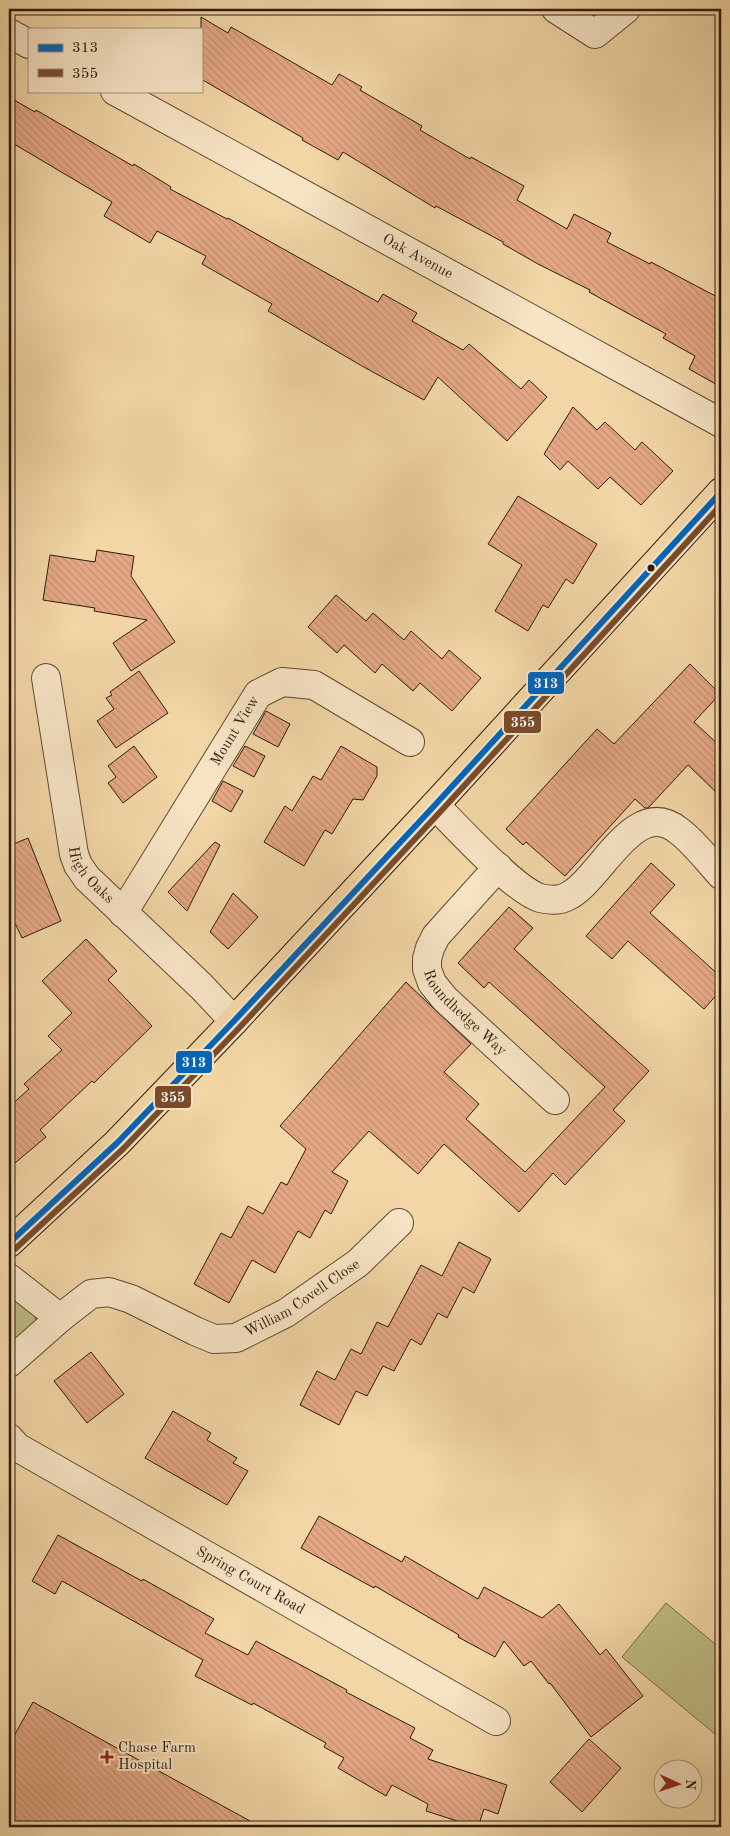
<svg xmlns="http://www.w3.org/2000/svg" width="730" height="1836" viewBox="0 0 730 1836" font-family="'Old Standard TT',serif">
<defs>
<pattern id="building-back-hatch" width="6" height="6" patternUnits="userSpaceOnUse" patternTransform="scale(1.25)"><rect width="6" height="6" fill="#e5a885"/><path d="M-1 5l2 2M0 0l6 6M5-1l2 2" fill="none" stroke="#c59072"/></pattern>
</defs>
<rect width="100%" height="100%" fill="#f2d6a6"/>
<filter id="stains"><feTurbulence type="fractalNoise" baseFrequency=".004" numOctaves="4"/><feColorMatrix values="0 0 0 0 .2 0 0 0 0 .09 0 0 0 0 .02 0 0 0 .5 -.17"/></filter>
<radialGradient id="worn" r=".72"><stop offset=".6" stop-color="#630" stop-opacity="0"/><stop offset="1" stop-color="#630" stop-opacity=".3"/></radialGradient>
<path fill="#bfbc83" stroke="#766b48" d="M9 1293 34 1312 36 1322 9 1351Z
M666 1603 721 1649V1739L622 1657Z"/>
<path fill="url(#building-back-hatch)" stroke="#2e1a0e" d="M201 17 228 33 231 27 332 85 339 74 362 87 360 90 422 126 420 130 470 159 471 157 524 186 517 200 567 229 574 214 611 233 607 242 650 264 651 262 721 299V387L689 369 695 356 663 338 666 334 589 292 590 290 538 264 503 244V242L436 206 435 208 343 152 338 160 302 140 303 138 201 79Z
M9 97 35 112 36 110 133 166 134 164 171 187 170 189 227 219 228 218 378 302 383 294 417 313 412 321 463 350 469 344 521 389 529 380 547 397 507 441 438 377 424 400 362 366 268 311 272 304 202 264 206 256 157 231 150 243 104 216 112 202 9 141Z
M573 407 597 430 605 422 635 450 642 442 673 471 641 505 610 477 598 489 568 461 560 470 544 454Z
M518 496 597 544 573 584 566 579 548 608 543 605 528 631 495 611 522 565 488 544Z
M97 550 134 556 131 576 175 642 131 671 113 643 147 620 94 611 95 608 43 600 50 555 95 562Z
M336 595 366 621 373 613 404 640 411 631 442 659 449 650 481 678 452 711 420 683 413 691 382 664 375 673 344 645 337 653 308 627Z
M690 664 720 694 694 722 721 747V797L688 765 648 808H645L635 799 565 876 526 842 523 845 506 829 597 729 614 744Z
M139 671 168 713 116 748 97 721 114 709 106 698 112 695 110 692Z
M266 711 290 724 278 747 253 734Z
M134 746 157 777 123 803 108 783 116 777 108 766Z
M245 746 265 756 254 777 233 766Z
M341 746 377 767V776L363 800 353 799 332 834 325 830 304 866 264 842 285 806 292 811 313 776 321 780Z
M223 781 243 791 231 812 212 801Z
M28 838 61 921 22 938 16 925 9 928V846Z
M215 842 220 845 187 911 168 892Z
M651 863 675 885 650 913 721 977V990L704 1009 628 941 612 959 586 936Z
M233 893 258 917 228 949 210 932Z
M509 907 533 928 514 949 649 1071 613 1110 625 1121 565 1185 553 1173 519 1212 444 1144 418 1174 369 1131 332 1172 348 1181 331 1214 325 1210 310 1238 298 1231 275 1273 252 1260 229 1303 194 1284 221 1233 231 1238 248 1206 263 1214 281 1182 287 1185 306 1149 280 1126 406 982 471 1044 444 1072 479 1104 466 1119 525 1172 605 1087 489 982 484 988 458 963Z
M86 939 117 971 108 980 152 1026 94 1083 92 1081 40 1130 46 1137 9 1168V1107L29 1089 24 1084 62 1050 48 1036 72 1013 42 981Z
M459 1242 491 1259 474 1293 463 1287 447 1318 438 1313 421 1345 411 1339 394 1371 383 1366 367 1396 356 1391 339 1425 300 1405 317 1371 335 1380 351 1349 361 1354 377 1322 388 1327 421 1265 442 1276Z
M91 1352 124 1394 87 1423 54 1381Z
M173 1411 211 1433 207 1440 237 1458 233 1463 248 1471 227 1505 145 1458Z
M319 1516 402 1562 405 1556 478 1599 484 1587 542 1618 559 1604 600 1655 606 1649 643 1696 591 1737 550 1683 549 1684 531 1661 524 1666 504 1641 495 1657 458 1637 459 1635 375 1586 374 1588 301 1548Z
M58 1535 142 1581 143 1579 214 1619 205 1633 248 1655 256 1641 347 1690 346 1692 415 1728 410 1738 433 1750 428 1759 507 1785 498 1814 484 1809 478 1827H476L426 1811 428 1804 392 1785 386 1796 338 1768 344 1758 324 1747 326 1743 253 1703 252 1705 195 1676 203 1660 62 1581 55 1594 32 1581Z
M33 1702 261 1827H9V1745Z
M589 1739 621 1768 582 1812 550 1782Z"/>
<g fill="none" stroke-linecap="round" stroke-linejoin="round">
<defs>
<g id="street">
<path d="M556 9 595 34 626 9"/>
<path d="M9 33 29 44"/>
<path id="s1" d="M115 91 721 423"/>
<path id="s2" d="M46 678 74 854 78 865 87 878 201 986 234 1021"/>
<path d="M435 805C456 826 514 890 540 898 547 900 559 901 566 897 600 883 633 794 679 831 695 843 708 861 721 875"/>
<path id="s3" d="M498 867 436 936 430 948 427 959V969L432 983 445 999 555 1100"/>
<path id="s4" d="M123 913 258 694 282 682 314 685 410 742"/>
<path d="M9 1278 60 1318 9 1363"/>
<path id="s5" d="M60 1318 91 1294 109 1292 131 1299 195 1331 214 1339 236 1338 286 1313 358 1263 399 1223"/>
<path id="s6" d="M9 1438 17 1447 496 1721"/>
</g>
<path id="primary" d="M9 1243 117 1143 234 1021 435 805 721 492"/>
</defs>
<use href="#street" stroke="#5f4934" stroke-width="30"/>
<use href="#primary" stroke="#2e1a0e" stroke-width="30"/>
<use href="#street" stroke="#f7e4c5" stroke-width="28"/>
<use href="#primary" stroke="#f2d6a6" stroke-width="28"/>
<defs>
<path id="bus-1" d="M9 1243 117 1143 234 1021 435 805 721 492"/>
<path id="bus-2" d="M15 1249 123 1149 240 1027 441 811 721 505"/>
</defs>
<use href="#bus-1" stroke="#f7e4c5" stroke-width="10"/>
<use href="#bus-2" stroke="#f7e4c5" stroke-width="10"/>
<use href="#bus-1" stroke="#0065bd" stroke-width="6"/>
<use href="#bus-2" stroke="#7a4b2a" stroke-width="6"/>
</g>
<circle fill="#2e1a0e" stroke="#f7e4c5" stroke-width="2" cx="651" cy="568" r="4.5"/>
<path fill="#8f2418" stroke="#f7e4c5" stroke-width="2" d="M104.5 1749.5h5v5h5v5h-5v5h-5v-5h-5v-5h5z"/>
<g text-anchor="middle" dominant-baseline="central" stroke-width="4" stroke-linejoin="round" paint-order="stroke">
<g font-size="15" fill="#2e1a0e" stroke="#f7e4c5">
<text stroke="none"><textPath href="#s1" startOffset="345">Oak Avenue</textPath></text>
<text stroke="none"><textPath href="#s4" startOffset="214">Mount View</textPath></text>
<text stroke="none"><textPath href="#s2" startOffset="205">High Oaks</textPath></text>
<text stroke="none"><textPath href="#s3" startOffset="186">Roundhedge Way</textPath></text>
<text stroke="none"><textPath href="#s5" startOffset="272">William Covell Close</textPath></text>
<text stroke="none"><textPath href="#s6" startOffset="281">Spring Court Road</textPath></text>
</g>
<g font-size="15" fill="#2e1a0e" stroke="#f7e4c5" text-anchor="start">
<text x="118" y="1748">Chase Farm<tspan x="118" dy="17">Hospital</tspan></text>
</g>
</g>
<g stroke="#f7e4c5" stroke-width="2">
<rect x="527" y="671" width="38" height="24" rx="5" fill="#0065bd"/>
<rect x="503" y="710" width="39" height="24" rx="5" fill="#7a4b2a"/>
<rect x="175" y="1050" width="38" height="24" rx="5" fill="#0065bd"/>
<rect x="154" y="1085" width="38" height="24" rx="5" fill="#7a4b2a"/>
</g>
<g font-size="14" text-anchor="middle" font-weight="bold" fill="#fff">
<text x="546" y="688">313</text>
<text x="523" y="727">355</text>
<text x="194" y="1067">313</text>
<text x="173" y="1102">355</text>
</g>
<rect width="730" height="1836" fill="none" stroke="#f2d6a6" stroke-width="30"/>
<rect x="10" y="10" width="710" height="1816" fill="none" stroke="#2e1a0e" stroke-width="2.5"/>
<rect x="15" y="15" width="700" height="1806" fill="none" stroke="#2e1a0e"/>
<rect x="28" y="28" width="175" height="65" fill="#f7e4c5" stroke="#a7937c"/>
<rect x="38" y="44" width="25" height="8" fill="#0065bd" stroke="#a7937c"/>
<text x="72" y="52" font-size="15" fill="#2e1a0e">313</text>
<rect x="38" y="69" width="25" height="8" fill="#7a4b2a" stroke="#a7937c"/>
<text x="72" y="78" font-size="15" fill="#2e1a0e">355</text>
<g transform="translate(678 1784) rotate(93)"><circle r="24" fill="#f7e4c5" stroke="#a7937c"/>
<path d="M0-4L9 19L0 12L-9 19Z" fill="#8f2418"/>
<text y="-8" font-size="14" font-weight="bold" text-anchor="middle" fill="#2e1a0e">N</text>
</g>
<rect width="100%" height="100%" filter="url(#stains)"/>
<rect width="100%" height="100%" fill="url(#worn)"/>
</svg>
